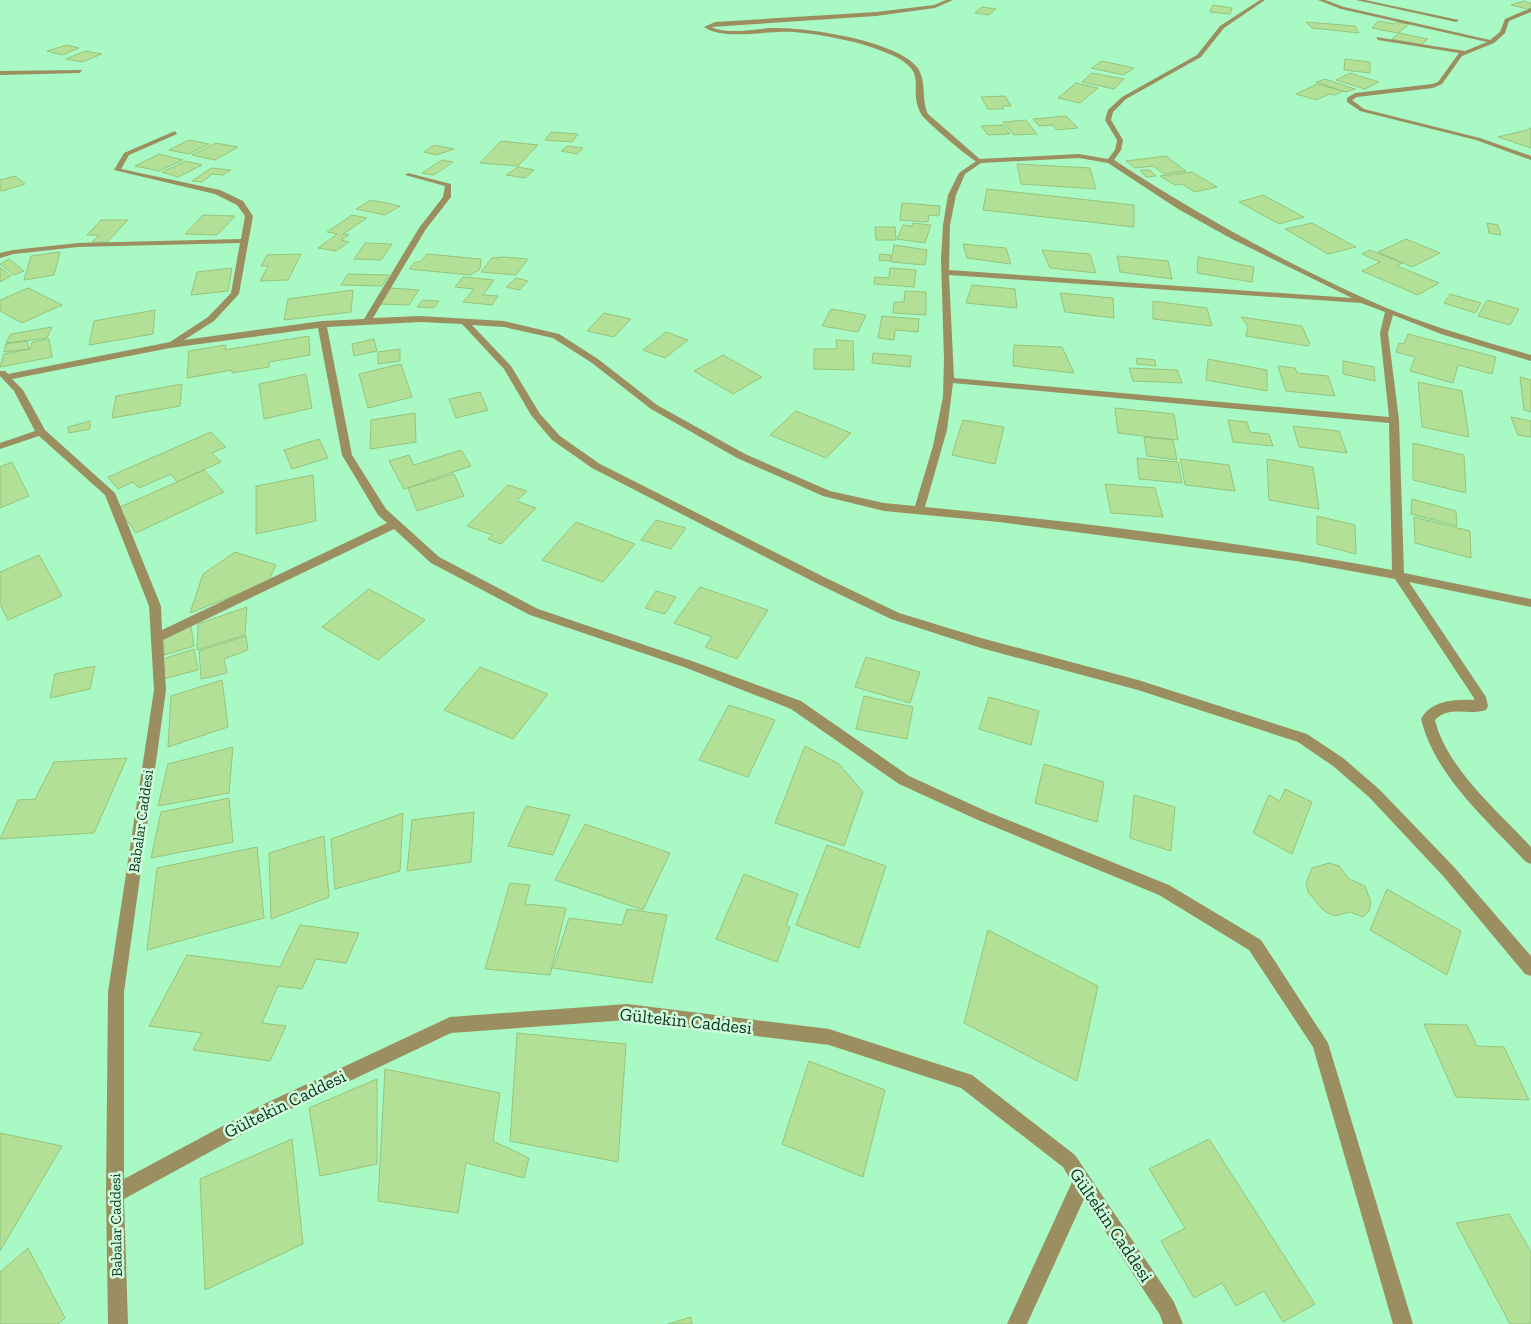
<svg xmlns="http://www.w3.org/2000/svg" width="1531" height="1324" viewBox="0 0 1531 1324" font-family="'Zilla Slab',serif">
<rect width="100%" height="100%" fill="#a8f9c3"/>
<path fill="#b2e097" stroke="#97c47d" d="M1524 1 1531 3V8L1527 9 1511 5Z
M1213 5 1232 8 1230 14 1210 12Z
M982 7 996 9 989 15 975 13Z
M1378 21 1394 24 1397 22 1409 24 1398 33 1372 28Z
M1306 22 1355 26 1359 33 1312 28Z
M1399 33 1428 39 1421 45 1392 39Z
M67 45 79 48 62 55 47 51Z
M85 51 102 54 82 62 66 59Z
M1345 59 1370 62V73L1344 70Z
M1102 61 1134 68 1123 75 1091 68Z
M1092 73 1124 79 1114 89 1082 82Z
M1350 73 1379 82 1365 89 1336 80Z
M1325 79 1355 89 1346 92 1316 82Z
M1076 83 1098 88 1080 103 1058 98Z
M1317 84 1343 91 1335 95 1329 94 1317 100 1296 94Z
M1005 96 1011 106H1002L1004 109H988L981 97Z
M1066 116 1078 128 1057 130 1052 125 1039 126 1033 119Z
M1026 120 1037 134 1014 135 1003 122Z
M1003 125 1010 134 988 135 981 126Z
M1531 128V148L1498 137 1527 130Z
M551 132 578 134 572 142 545 140Z
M189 140 209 144 189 154 169 150Z
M501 141 538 145 518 166 480 163Z
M216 143 238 147 215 160 192 155Z
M434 145 454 149 437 155 424 152Z
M568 146 583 148 577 154 561 151Z
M159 154 183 160 159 171 135 166Z
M1166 156 1186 171 1164 174 1153 166 1135 168 1126 161Z
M442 160 453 162 434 175 422 173Z
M186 161 202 165 178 177 162 172Z
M1017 164 1090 168 1096 189 1021 184Z
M518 167 534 170 525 178 506 175Z
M211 168 231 170 223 175 212 174 202 182 192 181Z
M1140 170H1150L1156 176 1146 177Z
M1192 172 1217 187 1195 192 1182 184 1175 185 1160 176Z
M15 176 25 184 2 191 0 190V180Z
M987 189 1134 205V227L983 210Z
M1263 195 1304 217 1279 224 1239 202Z
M371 200 400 206 385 215 356 209Z
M902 203 940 206 939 216 929 215 928 222 900 220Z
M203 215 235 216 217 235 185 234Z
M352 215 367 218 343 234 349 235 341 240 349 242 336 251 318 248 337 234 327 232Z
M101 220H128L107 242H92L99 235H87Z
M913 223 931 225 925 243 897 239 903 225 912 226Z
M1312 223 1356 247 1328 254 1285 229Z
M1487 223 1498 225 1501 235 1489 233Z
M875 227H895L896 240H876Z
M1406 239 1440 253 1412 267 1378 252Z
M365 243 392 244 381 260 354 259Z
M963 244 1006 248 1011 264 967 258Z
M894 245 927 250 925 265 891 262Z
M1042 250 1090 254 1096 273 1050 268Z
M1370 250 1402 263 1397 266 1439 283 1418 295 1362 271 1380 262 1362 254Z
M60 252 54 275 24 280 31 256Z
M301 254 288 280 260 281 268 266H261L267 255Z
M427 254 481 259 480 269 471 275 409 269 415 262H420Z
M880 254 891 255 890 261 879 260Z
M1117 256 1168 261 1172 279 1120 272Z
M504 257 528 259 516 275 481 272 492 258Z
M1198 257 1254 267 1252 282 1197 273Z
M9 259 24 271 14 275 0 264Z
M0 267 11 276 0 282Z
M232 268 228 291 191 295 197 272Z
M890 268 916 270 914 287 874 284 875 277 889 278Z
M348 274 389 275 382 286 341 285Z
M463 277 494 280 483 295 498 296 492 305 463 302 474 289 455 287Z
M516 278 528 281 519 290 506 287Z
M972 285 1015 289 1017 308 966 303Z
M28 288 62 305 22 323 0 311V300Z
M390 288 419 290 409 305 379 304Z
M353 290 351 312 284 320 288 299Z
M905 291 926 292V315L893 313 894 302H904Z
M1060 293 1113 298 1114 318 1065 312Z
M1450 294 1481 303 1475 313 1444 303Z
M423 300 439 301 434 308 417 307Z
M1487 300 1519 309 1510 325 1478 316Z
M1153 301 1207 308 1212 326 1153 319Z
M831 309 866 315 858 332 822 326Z
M155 310 153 334 89 345 94 321Z
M604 313 631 319 614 337 587 331Z
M882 316 919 319 918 332 895 330 894 340 878 338Z
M1241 317 1302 326 1310 344 1308 346 1246 336 1248 326Z
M52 327 47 338 6 343 11 334Z
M666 332 688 340 665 358 643 350Z
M1408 334 1496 357 1492 374 1458 365 1453 383 1410 371 1415 357 1396 352 1399 343 1404 344Z
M309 336 310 355 269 362V367L232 373V370L187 378 189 351 226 345 225 350Z
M49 339 52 357 0 367 4 354 30 349 32 342Z
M374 339 377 351 354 356 352 344Z
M836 340 853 341 854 370 814 369V349H837Z
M27 341 29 349 4 352 6 344Z
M1014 345 1062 347 1074 373 1013 366Z
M400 349V361L378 364V352Z
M873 353 911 356 910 367 872 363Z
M723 355 762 377 733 394 694 371Z
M1136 358 1155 360 1156 366 1137 364Z
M1208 359 1267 370V391L1206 380Z
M1343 361 1374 367 1375 381 1343 374Z
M401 364 412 397 368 408 359 374Z
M1278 366 1295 368 1297 373 1328 376 1335 396 1286 391Z
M1129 368 1177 370 1182 383 1133 381Z
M306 374 312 408 264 419 259 384Z
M1520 377 1531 380V412L1524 410Z
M1418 382 1462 391 1469 437 1422 427Z
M182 384 180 406 112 418 116 396Z
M480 392 488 410 456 418 449 399Z
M1115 408 1174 414 1178 440 1118 433Z
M796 411 851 433 826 458 770 435Z
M415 413 416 442 370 449 371 420Z
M1511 417 1531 421V437L1518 435Z
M963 420 1004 427 995 464 952 455Z
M1228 420 1247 422 1250 432 1269 434 1273 446 1233 442Z
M90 421V429L69 433 68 427Z
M1293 426 1339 431 1347 453 1299 447Z
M211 432 226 447 212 453 221 462 177 482 171 474 139 488 133 482 118 489 108 477Z
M1144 437 1173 440 1177 460 1147 456Z
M319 439 328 458 292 469 284 450Z
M1413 443 1464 455 1466 493 1413 480Z
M461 450 471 466 404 489 389 461 409 455 414 465Z
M1137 458 1178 462 1182 483 1139 479Z
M1180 459 1229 465 1235 491 1185 485Z
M1267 459 1313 467 1319 509 1269 500Z
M12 462 29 496 0 508V467Z
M204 470 224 492 136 533 118 508Z
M454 474 464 496 417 511 408 488Z
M313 475 316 521 256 534V486Z
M1105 484 1155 488 1163 517 1111 513Z
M508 485 527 491 517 501 536 508 501 544 488 539 492 535 467 526Z
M1412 499 1456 511 1457 526 1411 514Z
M1317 516 1355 525 1356 554 1317 544Z
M1414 517 1470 531 1471 558 1415 543Z
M656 520 686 528 671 549 641 540Z
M576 522 635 544 603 582 542 560Z
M235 552 276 565 268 582 190 613 203 574Z
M39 555 62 596 8 620 0 604V572Z
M700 587 768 610 737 659 705 647 712 637 674 623Z
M369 589 425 620 378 660 322 627Z
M656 591 676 597 665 614 645 608Z
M247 607 245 635 197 650 198 624Z
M191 626 194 646 164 655V637Z
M246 636 248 650 224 659 227 673 201 679 199 651Z
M194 649 198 670 163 679V659Z
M866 657 920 672 910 703 855 687Z
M95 666 90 689 50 698 55 674Z
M480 667 548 694 513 739 444 710Z
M222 680 228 727 168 747 171 696Z
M864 696 913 707 907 739 856 729Z
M989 697 1039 711 1031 745 979 729Z
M729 705 775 720 748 777 699 760Z
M805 746 839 764 863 792 844 846 775 823Z
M233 747 229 793 158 806 168 764Z
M127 758 94 833 0 839 18 800 35 799 54 762Z
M1044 764 1104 782 1097 822 1035 803Z
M1285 789 1312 802 1292 854 1253 833 1269 795 1280 801Z
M1134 795 1175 807 1171 851 1130 838Z
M229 798 233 842 151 858 161 812Z
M526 806 570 815 553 855 508 846Z
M474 812 471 862 407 871 412 820Z
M403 813 400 871 335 889 331 839Z
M585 824 670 853 643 910 555 880Z
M324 836 329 897 271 919 269 853Z
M827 845 886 866 859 948 796 925Z
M257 847 264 918 147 950 157 868Z
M1329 863 1339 866 1349 879 1365 886 1371 903 1369 911 1363 917 1350 912 1334 916 1323 910 1308 892 1306 883 1312 868Z
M744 874 798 894 786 926 790 927 777 962 716 939Z
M510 883 530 885 525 904 566 908 550 975 485 969Z
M1387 889 1461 931 1447 975 1370 930Z
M627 909 667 915 652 983 553 968 569 918 622 925Z
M300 925 359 933 346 963 316 959 302 989 278 986 262 1023 286 1026 270 1061 193 1050 202 1033 149 1026 187 955 280 967Z
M988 930 1098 986 1077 1081 964 1023Z
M1424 1024 1467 1025 1477 1046 1504 1047 1529 1100 1456 1097Z
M517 1033 626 1044 618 1162 510 1141Z
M809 1061 885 1090 863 1177 782 1144Z
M385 1069 500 1093 493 1141 529 1158 524 1178 466 1163 458 1213 378 1201Z
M377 1079V1164L320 1176 309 1108Z
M0 1133 62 1146 0 1251Z
M292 1139 303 1244 205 1290 200 1179Z
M1209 1139 1315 1304 1283 1322 1264 1291 1236 1306 1222 1283 1194 1298 1161 1241 1185 1228 1149 1169Z
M1509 1214 1531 1252V1324H1510L1456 1223Z
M28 1248 65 1318 58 1324H0V1272Z
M691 1317 692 1324H668Z"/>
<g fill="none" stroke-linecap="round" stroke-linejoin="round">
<path fill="#9b8f61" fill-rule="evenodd" d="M946 0H953L935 8 876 16 711 27C729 35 753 29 772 28 805 27 895 40 917 67 927 80 921 99 928 114L981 160V162L979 163C971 160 925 121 921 114 906 86 933 72 887 53 858 41 825 35 794 32 770 30 723 41 704 27L715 22 876 12 934 5Z
M1356 0H1365L1459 20 1456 22Z
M82 70 80 73 0 75V71Z"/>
<path fill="#9b8f61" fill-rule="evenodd" d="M1260 0H1265L1224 28 1201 57 1126 99 1113 112 1111 120 1123 140 1121 150 1114 160C1195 213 1278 259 1366 299 1419 323 1475 339 1531 355V361L1441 334 1393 315 1388 333 1399 420 1404 573 1531 599V607L1409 582 1486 697 1488 706 1486 710C1468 716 1450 705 1435 720 1447 769 1498 811 1531 847V864L1526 862C1487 820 1435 776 1421 719 1431 700 1456 699 1474 700V698L1395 579 1296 561 999 522 884 511 823 496 737 458 651 409 592 363 553 338 504 327 472 325 511 366 540 414 560 436 600 464 824 577 899 613 981 638 1138 680 1307 734 1343 758 1379 789 1454 867 1531 956V976L1525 974 1444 877 1369 797 1333 766 1298 742 1138 690 981 648 891 619 816 583 592 468 552 440 531 415 504 369 462 324 420 322 327 327 352 455 386 509 439 557 538 609 692 661 801 701 909 776 988 812 1169 885 1261 940 1328 1043 1413 1324H1393L1313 1047 1249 950 1159 895 978 820 899 784 791 709 684 667 530 615 431 563 394 529 163 640 166 690 124 992V1179L262 1105 450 1017 627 1004 829 1029 972 1075 1075 1155 1174 1302 1183 1324H1163L1160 1315 1084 1199 1027 1324H1007L1072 1182 1063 1167 961 1088 829 1045 627 1020 451 1033 274 1117 124 1199 128 1324H108L106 1194 108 992 154 690 149 606 105 495 39 436 0 449V443L35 431 14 391 0 376V371H5L8 374 170 342 208 317 231 293 240 243 78 247 14 254 0 258V253L13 250 78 243 241 239 245 216 237 205 215 194 114 170 124 153 175 131 177 134 129 155 121 169 220 190 243 201 253 216 239 294 214 321 184 340 322 321 364 319 419 228 443 197 445 186 405 175 408 173 451 184V197L426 229 373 318 420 316 504 321 559 334 598 359 657 405 745 454 830 491 884 503 915 506 933 446 943 397 944 359 941 259 943 225 948 195 959 173 979 159 1079 154 1108 159 1115 150 1117 140 1105 120 1108 110 1122 97 1197 55 1220 26ZM1079 158 1108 163 1178 209 1232 239 1352 298 949 270 950 225 956 195 965 174 981 163ZM949 275 1361 303 1385 312 1380 333 1389 417 954 378ZM318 328 342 455 378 515 387 523 162 630 161 606 115 493 45 430 23 390 12 379 170 348ZM953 383 1389 423 1392 570C1238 542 1082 522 925 507L947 430Z
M1318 0H1325L1344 7 1490 40 1500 32 1505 19 1531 8V12L1509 21 1505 33 1494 43 1462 56 1442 84 1433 88 1357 97 1352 100 1364 109 1480 138 1531 156V160L1476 140 1360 111 1347 102V98L1355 93 1432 84 1438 82 1459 53 1378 40 1376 37 1465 51 1487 42 1341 9Z"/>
</g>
<g text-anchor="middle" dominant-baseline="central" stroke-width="5" stroke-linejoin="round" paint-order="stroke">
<g font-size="15" fill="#0c2e1a" stroke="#cffedd">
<text transform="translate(141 821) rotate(-82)">Babalar Caddesi</text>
<text transform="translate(116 1225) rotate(-91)">Babalar Caddesi</text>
</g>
<g font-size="18" fill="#0c2e1a" stroke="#cffedd">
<text transform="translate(686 1021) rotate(6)">Gültekin Caddesi</text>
<text transform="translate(285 1104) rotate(-26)">Gültekin Caddesi</text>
<text transform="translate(1111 1225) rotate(56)">Gültekin Caddesi</text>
</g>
</g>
</svg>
